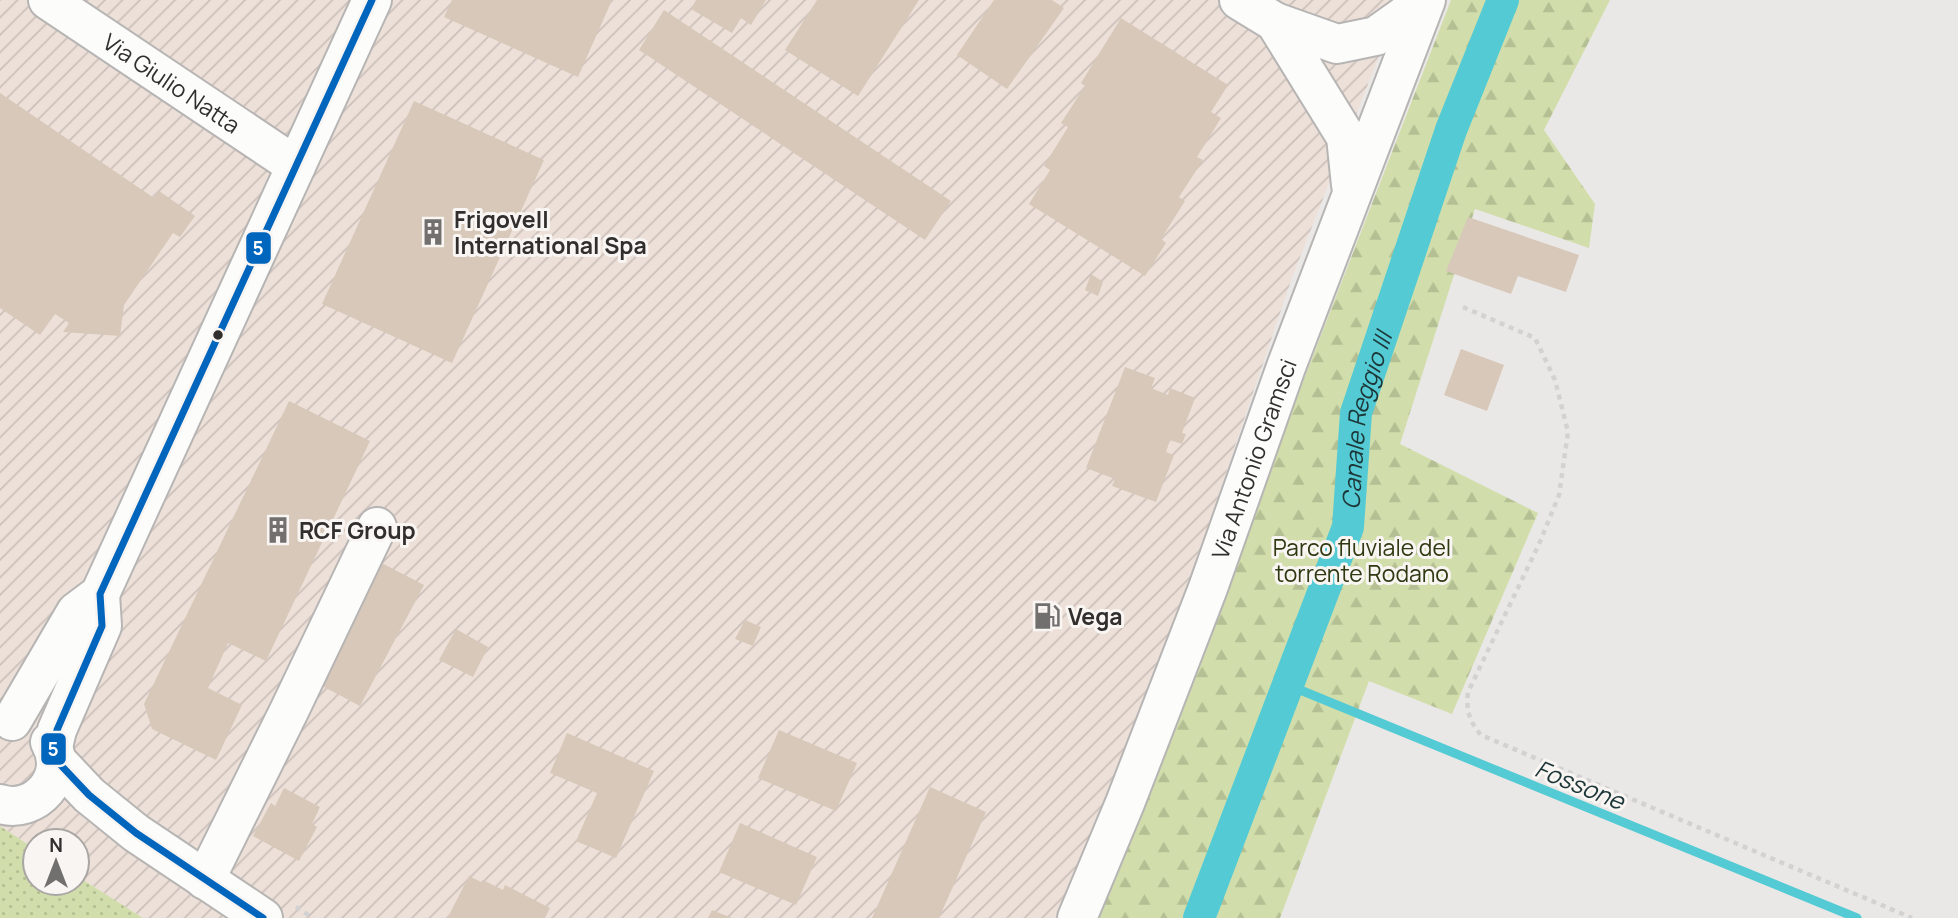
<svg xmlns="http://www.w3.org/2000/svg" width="1958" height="918" viewBox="0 0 1958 918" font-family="Manrope,sans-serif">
<defs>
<pattern id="industrial-furrows" width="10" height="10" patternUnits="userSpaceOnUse" patternTransform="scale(1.75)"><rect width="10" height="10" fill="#ede0d8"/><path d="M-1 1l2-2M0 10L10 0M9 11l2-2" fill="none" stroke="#ccc0ba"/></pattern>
<pattern id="grass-dots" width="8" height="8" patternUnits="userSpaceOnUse" patternTransform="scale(1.75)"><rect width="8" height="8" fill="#d1deab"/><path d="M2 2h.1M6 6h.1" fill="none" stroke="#b4bf93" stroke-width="1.8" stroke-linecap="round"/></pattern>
<pattern id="forest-firs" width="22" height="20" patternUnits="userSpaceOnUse" patternTransform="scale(1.75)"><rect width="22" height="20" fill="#d1deab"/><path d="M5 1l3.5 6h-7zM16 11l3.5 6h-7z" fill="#b4bf93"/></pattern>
</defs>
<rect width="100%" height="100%" fill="#eae8e6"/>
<path fill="url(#industrial-furrows)" d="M0 0H1401L1292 278 1075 918H143L77 876V841H35V849L0 826Z"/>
<path fill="url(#grass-dots)" d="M0 826 35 849V883H77V876L143 918H0Z"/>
<path fill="url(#forest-firs)" d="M1451 0H1610L1544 130 1595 204 1589 248 1475 209 1400 444 1538 513 1452 714 1369 681 1280 918H1095Z"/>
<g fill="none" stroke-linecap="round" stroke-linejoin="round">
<path stroke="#54cbd4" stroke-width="9" d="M1288 685 1857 918"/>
<path stroke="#54cbd4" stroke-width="32" id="s1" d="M1199 918 1348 527 1356 413 1451 130 1503 0"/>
</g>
<path fill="#d7c8b9" d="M452 0H612L578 77 444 17Z
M696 0H766L751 25 741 18 732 33 691 9Z
M817 0H919L858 96 785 50Z
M994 0H1052L1064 8 1007 89 957 55Z
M664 10 951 201 925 240 639 50Z
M1121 18 1228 85 1211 112 1221 118 1197 157 1203 160 1179 197 1185 201 1161 239 1166 243 1145 276 1029 204 1050 170 1044 166 1068 127 1061 123 1085 86 1081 83Z
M0 93 154 198 159 191 195 216 180 237 173 233 124 305 120 336 63 332 69 323 55 314 40 335 0 308Z
M414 101 544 160 452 363 322 304Z
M1468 217 1579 255 1566 292 1518 276 1511 294 1446 271Z
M1091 274 1103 282 1098 296 1085 290Z
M1461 349 1504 365 1487 411 1444 395Z
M1125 367 1155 378 1151 388 1168 395 1170 388 1195 398 1182 433 1186 434 1182 444 1170 440 1166 452 1174 455 1156 502 1112 486 1115 479 1086 468Z
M289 401 370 441 266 661 228 643 208 688 242 705 216 760 152 729 144 704Z
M374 559 424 585 360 706 311 680Z
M745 620 761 627 753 646 735 639Z
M456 629 488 647 473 677 439 660Z
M779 730 857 763 836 811 758 778Z
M567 733 654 771 616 858 576 841 597 793 550 773Z
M930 787 986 812 939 918H872Z
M284 788 320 807 312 824 317 827 299 861 253 836 271 803 275 806Z
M740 823 817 857 796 905 719 872Z
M469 876 481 882 483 880 503 890 505 885 550 908 545 918H449L448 917Z
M712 910 732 918H708Z"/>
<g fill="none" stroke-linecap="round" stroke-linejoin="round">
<defs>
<g id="minor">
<path id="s2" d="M48 0 296 166"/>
<path d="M1239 0 1275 22 1346 137 1351 185"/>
<path d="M1275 22 1337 44 1376 36 1425 1"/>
<path d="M12 721 76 612 100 594 372 0"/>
<path d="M53 747 57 730 102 626 100 594"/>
<path d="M56 760 89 795 136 833 263 918"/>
<path d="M0 804C36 815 70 776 50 742"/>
<path d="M205 880 289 711 377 527"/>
<path id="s3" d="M1077 918 1125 803 1208 588 1286 367 1426 0"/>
</g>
</defs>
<use href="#minor" stroke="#b7b5b4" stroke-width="42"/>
<path stroke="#d2d2d2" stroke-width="4.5" stroke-dasharray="5 5" stroke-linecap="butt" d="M1463 307 1535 338 1555 380 1568 432 1559 495 1539 544 1468 692C1466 710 1469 721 1481 735L1912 918
M296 907 313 918"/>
<use href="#minor" stroke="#fcfcfb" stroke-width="38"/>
<defs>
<path id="bus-1" d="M263 918 136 833 89 795 56 760 53 747 57 730 102 626 100 594 372 0"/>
</defs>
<use href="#bus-1" stroke="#f9f5f2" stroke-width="12"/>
<use href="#bus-1" stroke="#0065bd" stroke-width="7"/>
</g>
<defs>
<symbol id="building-bare" viewBox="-9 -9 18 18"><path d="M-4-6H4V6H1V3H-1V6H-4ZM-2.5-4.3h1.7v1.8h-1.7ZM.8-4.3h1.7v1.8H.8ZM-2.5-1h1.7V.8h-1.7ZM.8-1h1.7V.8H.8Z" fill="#72706e" stroke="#f9f5f2" stroke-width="2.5" paint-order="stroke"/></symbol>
<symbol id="fuel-bare" viewBox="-9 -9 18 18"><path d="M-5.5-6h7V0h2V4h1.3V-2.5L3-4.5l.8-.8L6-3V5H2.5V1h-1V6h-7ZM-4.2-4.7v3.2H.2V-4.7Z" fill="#72706e" stroke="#f9f5f2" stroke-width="2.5" paint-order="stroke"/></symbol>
</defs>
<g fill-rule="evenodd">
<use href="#building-bare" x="414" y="213" width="38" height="38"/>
<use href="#building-bare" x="259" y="511" width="38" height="38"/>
<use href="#fuel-bare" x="1028" y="597" width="38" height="38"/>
</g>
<circle fill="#312f2e" stroke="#f9f5f2" stroke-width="2.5" cx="218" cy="335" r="6"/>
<g text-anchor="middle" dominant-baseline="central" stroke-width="6" stroke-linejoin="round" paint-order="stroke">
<g font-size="23" fill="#312f2e" stroke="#f9f5f2">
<text stroke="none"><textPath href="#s2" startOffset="149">Via Giulio Natta</textPath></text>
<text stroke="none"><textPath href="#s3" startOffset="492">Via Antonio Gramsci</textPath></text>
</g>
<g font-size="23" font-weight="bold" fill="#312f2e" stroke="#f9f5f2" text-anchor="start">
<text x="454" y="219">Frigovell<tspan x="454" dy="26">International Spa</tspan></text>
<text x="299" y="530">RCF Group</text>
<text x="1068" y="616">Vega</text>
</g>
<g font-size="23" fill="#2f3912" stroke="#f9f5f2">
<text x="1362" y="547">Parco fluviale del<tspan x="1362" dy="26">torrente Rodano</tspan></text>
</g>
<g font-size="24" font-style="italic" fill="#1d3638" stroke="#f9f5f2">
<text stroke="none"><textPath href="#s1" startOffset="527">Canale Reggio III</textPath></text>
<text transform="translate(1580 784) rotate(22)">Fossone</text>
</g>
</g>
<g stroke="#f9f5f2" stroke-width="2.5">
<rect x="245" y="231" width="27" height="34" rx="7" fill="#0065bd"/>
<rect x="40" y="732" width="27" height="34" rx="7" fill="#0065bd"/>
</g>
<g font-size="19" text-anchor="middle" font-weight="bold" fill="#fff">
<text x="258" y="255">5</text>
<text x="53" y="756">5</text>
</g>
<g transform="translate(56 862)"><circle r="33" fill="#f9f5f2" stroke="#a9a6a4" stroke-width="2"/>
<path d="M0-5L12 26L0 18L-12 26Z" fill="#72706e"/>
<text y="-10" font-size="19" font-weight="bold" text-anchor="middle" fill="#312f2e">N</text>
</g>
</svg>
